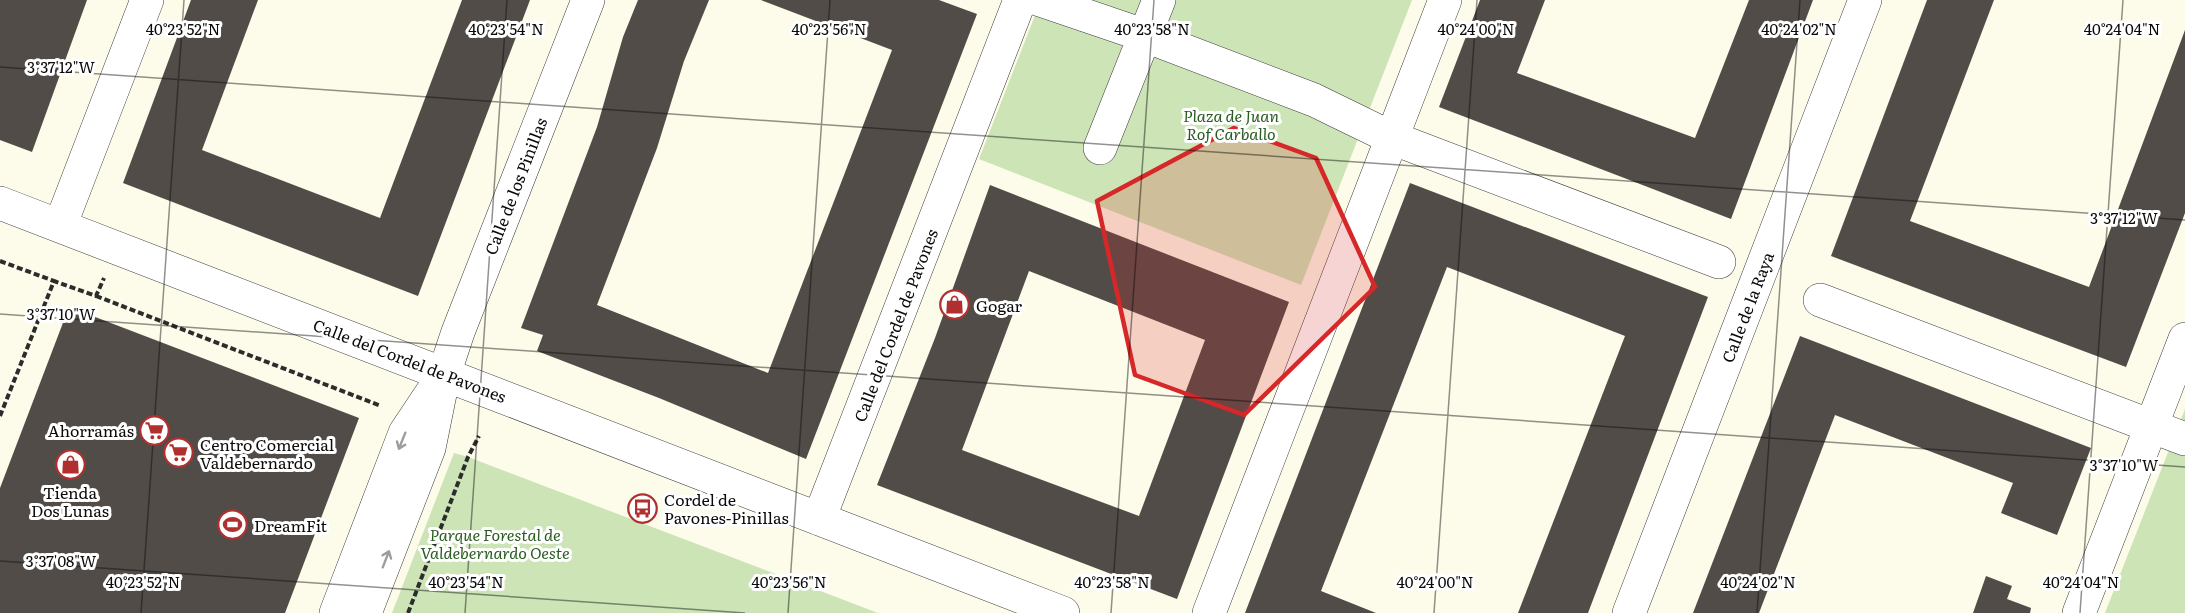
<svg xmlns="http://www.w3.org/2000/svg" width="2185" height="613" viewBox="0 0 2185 613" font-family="Literata,serif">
<rect width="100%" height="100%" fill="#fdfbe9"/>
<path fill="#cce4b6" d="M1041 0H1412L1301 285 979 159Z
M2185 409V613H2105Z
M454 453 468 457 878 613H392Z"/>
<path fill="#524c48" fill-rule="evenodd" d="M0 0H87L32 152 0 140Z
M191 0H258L202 150 380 218 462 0H530L418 296 123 183Z
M638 0H709L684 61 657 148 597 305 768 373 892 50 761 0H939L977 14 806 459 659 398 537 351 543 335 521 328 597 127 623 37Z
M1480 0H1545L1517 73 1695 138 1749 0H1813L1731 219 1439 107Z
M1927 0H1994L1910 221 2089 287 2185 30V213L2126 367 1831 256Z
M1410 183 1708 297 1588 613H1518L1625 336 1447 267 1321 591 1376 613H1245Z
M990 185 1289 302 1177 599 877 485 935 338ZM1029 271 1205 340 1139 516 962 450Z
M69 307 359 418 285 613H0V488Z
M1800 336 2091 448 2057 535 2001 513 2013 483 1835 415 1759 613H1693Z
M1986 576 2012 586 2007 599 2031 608 2030 613H1973Z"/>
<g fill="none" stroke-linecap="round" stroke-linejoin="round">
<defs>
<path id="minor" d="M1040 0 1146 36 1314 100 1392 138 1719 262
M1100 148 1159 0
M0 203 1063 613
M60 226 147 0
M1820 300 2185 439
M819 519 1020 0
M336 613 405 433 435 388
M365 613 429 448 444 374 458 332 588 0
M1209 613 1445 0
M1629 613 1865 0
M2079 613 2185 339"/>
</defs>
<use href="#minor" stroke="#3d3d3d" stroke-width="34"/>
<path stroke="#2c2c2c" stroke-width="4" stroke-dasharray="6 3" stroke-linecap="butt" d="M0 261 54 281
M96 296 381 406
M0 416 54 281 96 296 104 278
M408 613 468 457 479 436"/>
<use href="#minor" stroke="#fff" stroke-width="33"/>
</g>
<defs><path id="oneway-shaft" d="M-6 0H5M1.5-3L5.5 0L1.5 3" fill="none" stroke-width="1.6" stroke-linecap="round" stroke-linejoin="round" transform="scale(1.5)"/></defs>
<g stroke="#9d9d9d">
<use href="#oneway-shaft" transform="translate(402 441) rotate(112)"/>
<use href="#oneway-shaft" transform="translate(386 559) rotate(-69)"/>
</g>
<path fill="#d62828" fill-opacity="0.2" stroke="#d62828" stroke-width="4.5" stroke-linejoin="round" d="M1234 128 1316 158 1375 287 1244 415 1135 375 1097 201Z"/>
<path fill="none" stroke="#0a0a0a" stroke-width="1.5" stroke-opacity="0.45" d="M0 67 2185 220M0 314 2185 467M0 561 745 613M141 613 184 0M465 613 507 0M788 613 830 0M1111 613 1154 0M1434 613 1477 0M1757 613 1800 0M2080 613 2123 0"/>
<defs>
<symbol id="shop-ring" viewBox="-11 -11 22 22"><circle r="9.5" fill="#fff" stroke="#af302e" stroke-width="1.5"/><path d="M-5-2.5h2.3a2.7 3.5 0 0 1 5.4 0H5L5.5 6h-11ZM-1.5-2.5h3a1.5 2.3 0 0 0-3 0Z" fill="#af302e"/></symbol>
<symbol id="supermarket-ring" viewBox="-11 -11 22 22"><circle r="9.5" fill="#fff" stroke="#af302e" stroke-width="1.5"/><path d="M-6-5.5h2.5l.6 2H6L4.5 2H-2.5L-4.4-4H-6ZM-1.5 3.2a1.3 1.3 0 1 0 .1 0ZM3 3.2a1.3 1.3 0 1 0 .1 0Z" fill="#af302e"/></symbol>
<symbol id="bus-ring" viewBox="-11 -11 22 22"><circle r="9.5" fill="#fff" stroke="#af302e" stroke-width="1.5"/><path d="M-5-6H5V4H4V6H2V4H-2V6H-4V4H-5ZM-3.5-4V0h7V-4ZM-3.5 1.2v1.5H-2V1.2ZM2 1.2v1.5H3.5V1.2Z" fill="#af302e"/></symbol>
<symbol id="stadium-ring" viewBox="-11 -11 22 22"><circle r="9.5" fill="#fff" stroke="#af302e" stroke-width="1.5"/><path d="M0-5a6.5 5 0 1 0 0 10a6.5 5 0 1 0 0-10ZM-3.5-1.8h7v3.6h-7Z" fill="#af302e"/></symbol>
</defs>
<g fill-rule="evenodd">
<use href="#shop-ring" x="938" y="288" width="33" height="33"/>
<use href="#supermarket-ring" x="138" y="414" width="33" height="33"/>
<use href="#supermarket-ring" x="162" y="436" width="33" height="33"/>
<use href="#shop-ring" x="54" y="448" width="33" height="33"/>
<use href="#bus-ring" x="626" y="492" width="33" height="33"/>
<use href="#stadium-ring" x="216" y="508" width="33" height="33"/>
</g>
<g text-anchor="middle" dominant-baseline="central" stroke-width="6" stroke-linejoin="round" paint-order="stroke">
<g font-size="16" font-style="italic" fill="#2a5c21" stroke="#fff">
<text x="1231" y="115">Plaza de Juan<tspan x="1231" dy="18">Rof Carballo</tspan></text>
<text x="495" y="534">Parque Forestal de<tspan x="495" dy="18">Valdebernardo Oeste</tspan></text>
</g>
<g font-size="16" fill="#0a0a0a" stroke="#fff">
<text transform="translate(515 186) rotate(-69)">Calle de los Pinillas</text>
<text transform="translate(1747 307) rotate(-69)">Calle de la Raya</text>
<text transform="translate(895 325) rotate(-69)">Calle del Cordel de Pavones</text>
<text transform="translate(410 360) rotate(21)">Calle del Cordel de Pavones</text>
</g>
<g font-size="16" fill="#0a0a0a" stroke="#fff" text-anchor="start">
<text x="976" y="305">Gogar</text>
<text x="134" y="430" text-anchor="end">Ahorramás</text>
<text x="200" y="444">Centro Comercial<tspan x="200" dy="18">Valdebernardo</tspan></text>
<text x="70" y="492" text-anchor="middle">Tienda<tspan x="70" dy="18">Dos Lunas</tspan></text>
<text x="664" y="499">Cordel de<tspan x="664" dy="18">Pavones-Pinillas</tspan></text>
<text x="254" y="525">DreamFit</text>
</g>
</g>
<g font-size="15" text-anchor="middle" fill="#0a0a0a" stroke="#fff" stroke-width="6" stroke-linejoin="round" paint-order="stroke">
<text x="183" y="35">40°23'52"N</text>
<text x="506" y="35">40°23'54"N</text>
<text x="829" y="35">40°23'56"N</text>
<text x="1152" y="35">40°23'58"N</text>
<text x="1476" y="35">40°24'00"N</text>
<text x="1799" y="35">40°24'02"N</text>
<text x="2122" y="35">40°24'04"N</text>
<text x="61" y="73">3°37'12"W</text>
<text x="2124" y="224">3°37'12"W</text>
<text x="61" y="320">3°37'10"W</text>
<text x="2124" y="471">3°37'10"W</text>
<text x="61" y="567">3°37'08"W</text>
<text x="143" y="588">40°23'52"N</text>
<text x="466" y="588">40°23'54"N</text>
<text x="789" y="588">40°23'56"N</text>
<text x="1112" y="588">40°23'58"N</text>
<text x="1435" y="588">40°24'00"N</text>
<text x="1758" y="588">40°24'02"N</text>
<text x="2081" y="588">40°24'04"N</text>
</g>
</svg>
